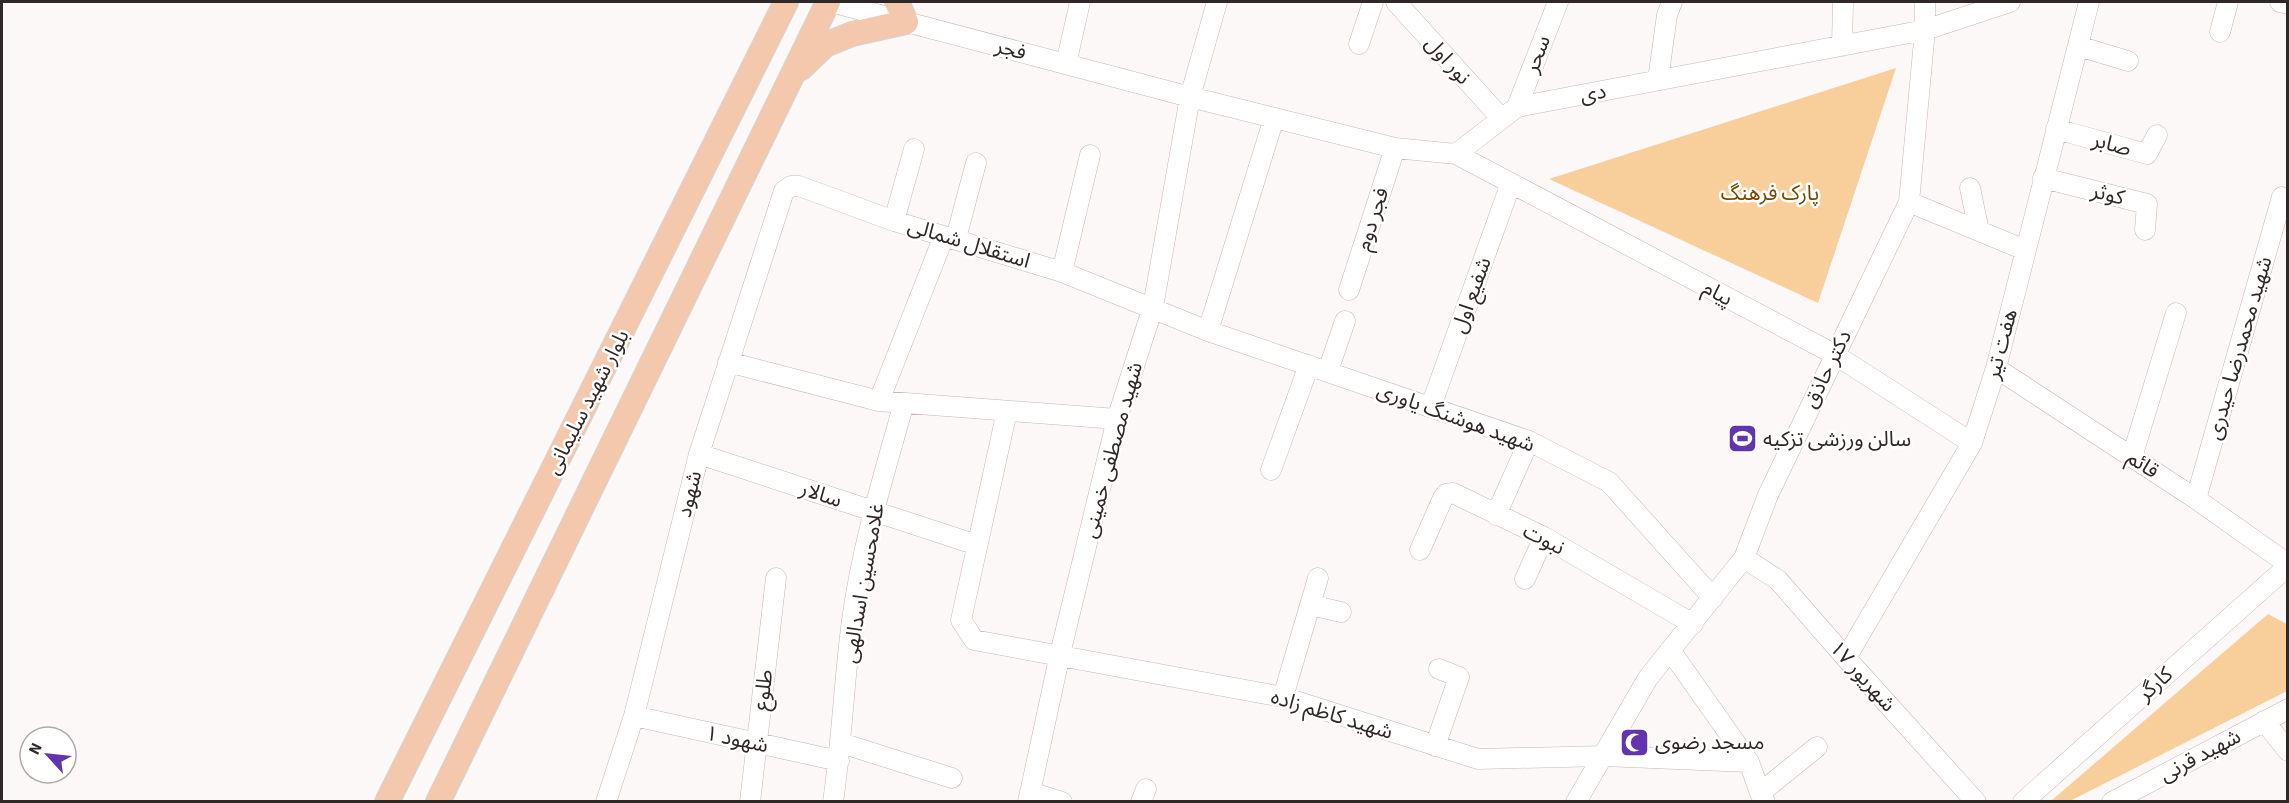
<svg xmlns="http://www.w3.org/2000/svg" width="2289" height="803" viewBox="0 0 2289 803" font-family="'Source Sans 3','Noto Sans Arabic',sans-serif">
<rect width="100%" height="100%" fill="#fcf8f7"/>
<path fill="#f8cf9b" d="M1896 68 1818 303 1549 179Z
M2268 614 2287 624V691L2070 801H2051Z"/>
<g fill="none" stroke-linecap="round" stroke-linejoin="round">
<defs>
<path id="minor" d="M831 2 1190 97 1395 148 1456 154 1517 107 1925 30 2010 2
M1396 2 1501 118
M2280 2 2288 4
M2220 32 2228 2
M1359 44 1373 2
M1842 46 1843 2
M2078 46 2128 61
M1066 64 1080 2
M1658 80 1667 15 1672 2
M1517 107 1558 2
M2056 129 2147 154 2157 135
M1456 154 1834 354 1972 443
M2043 178 2147 204 2145 230
M1970 188 1979 231
M1909 202 2025 250
M894 221 914 149
M956 238 976 163
M1062 272 1090 155
M1349 290 1395 148
M1208 331 1274 118
M728 362 879 401 1117 419
M1996 368 2196 499 2288 564
M1328 371 1345 321
M879 401 944 236
M1431 406 1511 183
M1007 411 961 620 974 640 1283 697 1478 759 1603 756 1749 762
M699 454 977 545
M2132 457 2176 313
M1271 470 1309 365
M2196 499 2282 197
M1496 515 1529 441
M1420 550 1443 498 1446 494 1453 493 1544 537 1693 624
M1744 558 1778 580 1846 658 1976 802
M1525 579 1544 537
M1310 605 1341 612
M1670 650 1749 762 1760 793 1765 802
M1846 658 1972 443 1996 368 2089 2
M1283 697 1318 578
M634 716 839 761
M2264 721 2288 751
M841 743 952 778
M1435 746 1459 677 1439 669
M1030 792 1062 802
M1760 793 1817 747
M606 802 634 716 699 454 784 191 791 186H799L894 221 1062 272 1208 331 1529 441 1609 482 1713 598
M750 802 776 578
M833 802C842 741 844 680 852 620 862 546 884 474 904 403
M1028 802 1060 654 1117 419 1153 307 1190 97 1217 2
M1141 802 1146 789
M1576 802 1648 678 1744 558 1768 495 1909 202 1925 30V2
M2023 802 2288 566
M2112 802 2288 709"/>
<path id="major" d="M801 68 825 45 852 34 906 22 897 2
M387 802 786 2
M438 802 828 2"/>
</defs>
<use href="#minor" stroke="#cab5b0" stroke-width="21"/>
<use href="#major" stroke="#d6d4d4" stroke-width="26"/>
<use href="#minor" stroke="#fff" stroke-width="20"/>
<use href="#major" stroke="#f4c8ac" stroke-width="24"/>
</g>
<defs>
<symbol id="stadium-square" viewBox="-11 -11 22 22"><rect x="-9" y="-9" width="18" height="18" rx="4" fill="#6335ac" stroke="#fff"/><path d="M0-5a6.5 5 0 1 0 0 10a6.5 5 0 1 0 0-10ZM-3.5-1.8h7v3.6h-7Z" fill="#fff"/></symbol>
<symbol id="mosque-square" viewBox="-11 -11 22 22"><rect x="-9" y="-9" width="18" height="18" rx="4" fill="#6335ac" stroke="#fff"/><path d="M3.5-4.9A6 6 0 1 0 3.5 4.9A5 5 0 1 1 3.5-4.9Z" fill="#fff"/></symbol>
</defs>
<g fill-rule="evenodd">
<use href="#stadium-square" x="1726" y="422" width="33" height="33"/>
<use href="#mosque-square" x="1618" y="726" width="33" height="33"/>
</g>
<g text-anchor="middle" dominant-baseline="central" stroke-width="5" stroke-linejoin="round" paint-order="stroke">
<g font-size="21" fill="#302826" stroke="#fff">
<text transform="translate(1011 49) rotate(15)">فجر</text>
<text transform="translate(1537 54) rotate(-69)">سحر</text>
<text transform="translate(1448 60) rotate(48)">نور اول</text>
<text transform="translate(1593 93) rotate(-11)">دی</text>
<text transform="translate(2112 144) rotate(15)">صابر</text>
<text transform="translate(2108 194) rotate(14)">کوثر</text>
<text transform="translate(1372 219) rotate(-72)">فجر دوم</text>
<text transform="translate(969 243) rotate(17)">استقلال شمالی</text>
<text transform="translate(1718 293) rotate(28)">پیام</text>
<text transform="translate(1471 295) rotate(-70)">شفیع اول</text>
<text transform="translate(2001 344) rotate(-75)">هفت تیر</text>
<text transform="translate(2239 348) rotate(-74)">شهید محمدرضا حیدری</text>
<text transform="translate(1827 369) rotate(-64)">دکتر حاذق</text>
<text transform="translate(587 402) rotate(-63)">بلوار شهید سلیمانی</text>
<text transform="translate(1456 417) rotate(20)">شهید هوشنگ یاوری</text>
<text transform="translate(1112 450) rotate(-75)">شهید مصطفی خمینی</text>
<text transform="translate(2143 464) rotate(33)">قائم</text>
<text transform="translate(689 494) rotate(-76)">شهود</text>
<text transform="translate(821 494) rotate(18)">سالار</text>
<text transform="translate(1544 539) rotate(27)">نبوت</text>
<text transform="translate(863 583) rotate(-80)">غلامحسین اسدالهی</text>
<text transform="translate(1863 676) rotate(48)">۱۷ شهریور</text>
<text transform="translate(2155 684) rotate(-42)">کارگر</text>
<text transform="translate(763 690) rotate(-83)">طلوع</text>
<text transform="translate(1332 714) rotate(17)">شهید کاظم زاده</text>
<text transform="translate(737 739) rotate(12)">شهود ۱</text>
<text transform="translate(2200 755) rotate(-28)">شهید قرنی</text>
</g>
<g font-size="21" fill="#724a01" stroke="#fff">
<text x="1770" y="193">پارک فرهنگ</text>
</g>
<g font-size="21" fill="#302826" stroke="#fff" text-anchor="start">
<text x="1763" y="439">سالن ورزشی تزکیه</text>
<text x="1655" y="742">مسجد رضوی</text>
</g>
</g>
<rect width="2289" height="803" fill="none" stroke="#302826" stroke-width="6"/>
<g transform="translate(48 755) rotate(297)"><circle r="28" fill="#ffffff" stroke="#aca9a8" stroke-width="1.5"/>
<path d="M0-4.5L10 22L0 15L-10 22Z" fill="#6335ac"/>
<text y="-9" font-size="16" font-weight="bold" text-anchor="middle" fill="#302826">N</text>
</g>
</svg>
